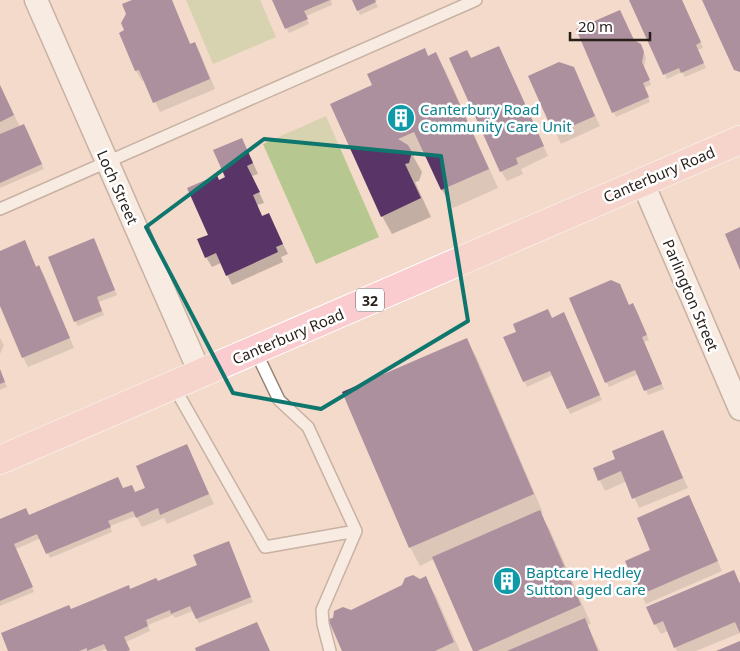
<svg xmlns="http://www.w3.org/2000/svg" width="740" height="651" viewBox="0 0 740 651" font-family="'Noto Sans',sans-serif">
<rect width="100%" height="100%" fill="#f3dacb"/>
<path fill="#b6c88f" d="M186 0H260L276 37 213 64Z
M326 116 379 237 316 264 263 144Z"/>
<path fill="#0003" d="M136 0H171L191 45 194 43 200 53 215 89 160 112 144 80 142 81 136 71 121 33 126 31Z
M273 0H331L332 5 306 16 309 24 289 33Z
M353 0H378L375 1 378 7 360 15Z
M631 0H682L703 48 698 50 706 68 685 77 682 72 667 79Z
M578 30 634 41 643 51 646 58 644 67 651 85 644 88 650 102 616 117Z
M499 47 548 156 521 169 523 174 507 181 501 171 471 59Z
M424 50 429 57 436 54 446 72 498 188 453 208 442 190 424 151 413 156 422 172 419 181 415 182 431 217 392 234 382 216 374 86Z
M573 68 600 126 561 144 530 76Z
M0 85 20 127 27 130 44 169 0 188Z
M247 149 258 174 252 176 264 203 257 205 263 217 268 214 288 254 281 257 283 262 232 285 221 263 212 267 206 257 219 181 227 178Z
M24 242 37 268 39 267 45 277 74 348 28 367 23 357 0 303V252Z
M96 244 117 295 99 302 104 315 78 326 75 321Z
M629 306 636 309 649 340 644 342 664 389 648 395 638 374 609 387 606 382Z
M566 319 602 400 570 414 553 375 527 387 505 338Z
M0 338 4 345 0 354Z
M466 340 477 358 543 513 540 514 550 530 591 624 587 625 600 651H474L434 559 420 566 410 547Z
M0 370 7 387 0 390Z
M663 432 688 488 639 508 627 481 605 491 594 469 617 460Z
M187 445 214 504 167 524 164 518 142 527 136 516 110 526 112 532 50 558 41 538 16 549 34 592 0 606V520L29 516 123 490 135 494 147 489Z
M694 507 722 571 646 604 641 594 652 551Z
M231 547 253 602 199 623 193 611 175 618 173 615 148 625 150 631 126 642 130 651H108L107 649 101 651H10L70 610 130 590 158 583 199 566Z
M733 571 740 583V633L696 651H677L668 631 661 634 655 624Z
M425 578 436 596 460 651H344L351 611Z"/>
<path fill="#593567" d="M132 0H172L190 44 195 42 210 79 153 103 139 70 135 71 119 33 124 30 121 23 126 14 122 4Z
M272 0H330L304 11 308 19 285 29Z
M352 0H375L376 2 357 11Z
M629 0H682L701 42 696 45 704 63 681 73 679 68 663 75Z
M702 0H740V72L734 70Z
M620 10 634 40 641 44 644 52 642 62 650 80 643 83 649 97 612 113 576 29Z
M499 46 544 146 516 158 518 164 500 172 449 58 467 50 471 58Z
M425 48 428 56 436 52 489 169 441 190 414 132 398 139 408 145 412 152 409 163 405 164 421 198 381 217 330 104 372 85 367 74Z
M559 62 574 67 595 116 554 134 528 76Z
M0 85 14 115 0 122Z
M24 124 42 164 0 183V134Z
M242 138 253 163 247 166 260 192 253 195 262 216 269 213 283 244 276 247 278 252 226 276 216 253 205 258 197 239 208 235 187 188 217 175 219 180 225 177 213 150Z
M740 227V270L725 234Z
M94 238 115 290 97 297 102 311 74 322 48 257Z
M25 240 36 267 39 265 70 338 22 358 0 306V251Z
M611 280 620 284 629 305 633 303 647 335 642 337 662 384 644 391 635 370 605 383 569 298Z
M548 309 552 318 564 312 600 395 567 409 550 371 523 382 503 337 516 332 513 324Z
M467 338 534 494 409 548 342 392Z
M0 369 5 382 0 384Z
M663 430 683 478 632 499 621 471 598 481 593 468 615 459 612 451Z
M187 444 209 494 160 515 158 508 136 518 133 511 108 521 111 527 46 554 37 534 14 544 33 587 0 601V519L26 508 29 515 118 477 123 488 132 485 135 492 145 488 136 466Z
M689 495 718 561 640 595 625 561 650 550 637 518Z
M540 510 581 605 477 651H473L432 557Z
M229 541 251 597 196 619 190 606 171 614 170 610 146 620 148 626 124 637 130 650 127 651H107L104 644 87 651V648L79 651H8L1 633 69 605 71 609 129 585 130 589 156 578 158 581 197 565 193 555Z
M734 570 740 584V633L735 622 674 648 663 621 654 625 646 607Z
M413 575 420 579 426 576 454 642 435 651H342L328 619 333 618 334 611 343 607 351 610 402 585 405 578Z
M585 618 598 651H507Z
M257 622 270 651H196L195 648Z
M740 641V651H716Z"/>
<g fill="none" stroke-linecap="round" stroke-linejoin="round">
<defs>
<path id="lane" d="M0 209 476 0
M255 350 279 400 308 427 356 531 322 610 323 624 330 651
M173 385 265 547 356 531"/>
<path id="street" d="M36 0 200 373
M642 181 740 409"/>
<path id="primary" d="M0 460 740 140"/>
</defs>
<use href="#lane" stroke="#968073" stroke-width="14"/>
<use href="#street" stroke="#968073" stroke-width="25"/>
<use href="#primary" stroke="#fff" stroke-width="30"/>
<use href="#lane" stroke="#fff" stroke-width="11"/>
<use href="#street" stroke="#fff" stroke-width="22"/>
<use href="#primary" stroke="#facccf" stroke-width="28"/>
</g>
<path d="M0 0H740V651H0ZM264 139 441 156 468 321 321 409 233 393 146 227Z" fill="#f3dacb" fill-opacity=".55" fill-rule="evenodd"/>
<path fill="none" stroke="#0f766e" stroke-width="4" stroke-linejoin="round" d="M264 139 441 156 468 321 321 409 233 393 146 227Z"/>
<defs>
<symbol id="building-disc" viewBox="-11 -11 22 22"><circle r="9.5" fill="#0f9aa8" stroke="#fff"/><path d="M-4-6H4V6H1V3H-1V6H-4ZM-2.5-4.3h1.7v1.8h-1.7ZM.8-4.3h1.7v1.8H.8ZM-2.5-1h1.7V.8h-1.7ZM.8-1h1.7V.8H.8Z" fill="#fff"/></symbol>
</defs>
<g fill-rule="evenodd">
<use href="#building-disc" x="385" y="102" width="32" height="32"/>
<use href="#building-disc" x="491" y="565" width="32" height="32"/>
</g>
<g text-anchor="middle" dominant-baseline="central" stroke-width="5" stroke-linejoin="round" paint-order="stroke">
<rect fill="#fff" stroke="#68625e" stroke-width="1" x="356" y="288.5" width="28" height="23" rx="4"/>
<g font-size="14" font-weight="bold" fill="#281f19">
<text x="370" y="300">32</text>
</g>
<g font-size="15" fill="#0d838f" stroke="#fff" text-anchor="start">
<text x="420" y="109">Canterbury Road<tspan x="420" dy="17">Community Care Unit</tspan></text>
<text x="526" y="572">Baptcare Hedley<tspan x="526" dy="17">Sutton aged care</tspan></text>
</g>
<g font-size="15" fill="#281f19" stroke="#fff">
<text transform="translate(659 174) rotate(-23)">Canterbury Road</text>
<text transform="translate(118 187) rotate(66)">Loch Street</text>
<text transform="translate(691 295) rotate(67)">Parlington Street</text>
<text transform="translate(288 336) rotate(-23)">Canterbury Road</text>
</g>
</g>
<path d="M570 32v8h80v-8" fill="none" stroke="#281f19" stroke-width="2.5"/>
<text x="578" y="32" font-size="15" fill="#281f19" stroke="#ffffff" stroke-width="4" paint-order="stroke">20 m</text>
</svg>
